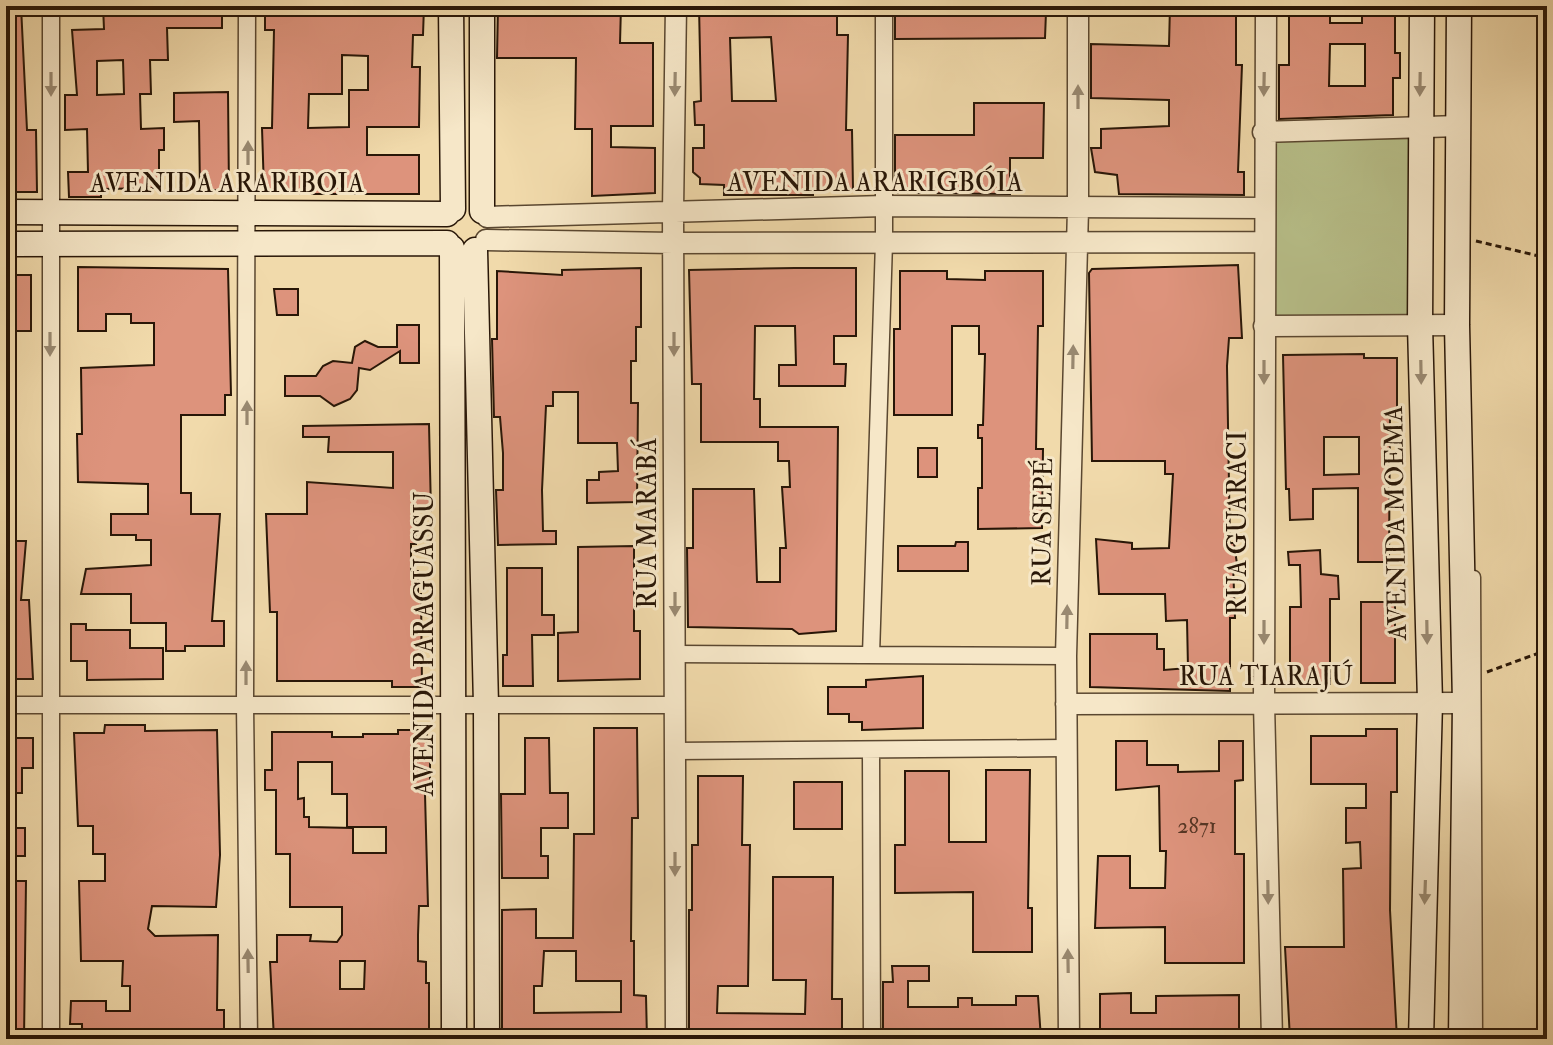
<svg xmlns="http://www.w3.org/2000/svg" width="1553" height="1045" viewBox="0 0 1553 1045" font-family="'IM FELL Double Pica',serif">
<rect width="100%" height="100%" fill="#f1daab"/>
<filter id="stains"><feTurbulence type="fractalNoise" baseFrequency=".0025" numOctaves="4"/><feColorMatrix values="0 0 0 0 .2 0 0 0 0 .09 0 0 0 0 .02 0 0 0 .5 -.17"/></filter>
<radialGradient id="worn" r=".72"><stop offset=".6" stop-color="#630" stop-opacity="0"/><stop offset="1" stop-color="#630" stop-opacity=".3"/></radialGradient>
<path fill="#b8c08a" stroke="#706b48" stroke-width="2" d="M1410 138 1414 318 1275 317 1272 140Z"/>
<path fill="#dd937c" stroke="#281607" stroke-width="2" fill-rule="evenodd" d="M6 6H21L27 130H36L37 192H6Z
M103 6H222V28H167L168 60H150L151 94H140L141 129 164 128V150H159V188L101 189V197H69L68 172H88L87 129 65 130V95H77L72 30 104 29ZM123 60 124 94 97 95V61Z
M265 6H424L423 35H413L412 67H420L419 127H367V155H419V194H300V190H264L262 128H272L274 30H265ZM342 55 368 56V90H349V127L308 128 309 94H342Z
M498 6H621L620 43H653V126H611V147L655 148V193L592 196V129H575L576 58H497Z
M699 6H722V10L837 6V35H848L846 130H852L853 189 813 190V195H724V185L700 184V178L693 172V148H704V125H695L694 102 701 101ZM771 37 776 101H732L730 38Z
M987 6H1040V12H1046L1045 38 895 39V14L987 12Z
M1170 6H1236V65H1242L1238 172H1244V195L1119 194 1117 175 1095 172 1091 148H1101V129L1169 126V100L1091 98V44L1169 46Z
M1289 6H1330V23H1362V6H1395V53H1400V78H1393V115L1279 119V65H1289ZM1330 44H1365V86H1329Z
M228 92 229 190H200L199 121 174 122V93Z
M974 103H1044L1043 158H1010V194L895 193V135H974Z
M1238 265 1242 338H1229L1227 366 1230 543H1234L1237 564H1233L1235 618H1230V691L1090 687V634H1157V649H1164V670L1188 668 1187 620 1166 621 1165 594H1099L1096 539 1132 543V549L1169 548 1173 474H1165V461H1092L1089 273 1092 269Z
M78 267 228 269 231 395H225V415H181V493H191V514H220L212 621H224V646H185V651H166V623H131V594H81L86 569 151 565V540H136V535H111V514H148V484L78 482 77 434H82L81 368 154 365V323H131V314H106V331H78Z
M641 268V327H636V361H631V403H638L637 502 587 503V480H599V472L618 471 617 443H578V392H553V406H546L542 490 543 531H556V544L498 545 496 490H503V453L500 417H494L492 339H497V271L562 275V270Z
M795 268H856V336H834V364H846L845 386H779V365H796L795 326H755L754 399H760V427H838L836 631 799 634 792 629 688 627 687 548H693V489H754L757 582H780V548H786L782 487H790L789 461H778V442H701V384H692L689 270Z
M900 271H947V279L985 280V271H1043V326H1038L1036 449H1043L1042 528 978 529V488H982V438H978V425H983L985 354H979V326H952V415H894V329H900Z
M6 275H31V331H6Z
M274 289H298V315H277Z
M397 325H419V363H400V351L370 370 359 368 357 390 350 399 334 406 320 396H285V376H316L323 366 333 361 352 363 355 347 365 341 378 347H397Z
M1364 354V358H1397V412H1390L1389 562H1358V488L1313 489V519L1290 520 1289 489H1286L1283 355ZM1324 437H1359V474L1324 475Z
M429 424 431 511H416V544H411V571H418V594H421L422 687H392V681H277V612H270L266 514H307V482L393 488V452H328L329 437H303V426Z
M918 448H937V477H918Z
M6 541H26L21 600H29L33 679H6Z
M956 542H968V571H898V546H955Z
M634 546V631H640V679L558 681V633L578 632V547Z
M1320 550 1321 574 1338 576 1339 599H1330V684H1290V607H1301L1300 565H1289L1288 552Z
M507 568H542V615H554V635H532L533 686H503V655H507Z
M1361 602H1395V683H1361Z
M71 624H86V630H130V648H163V679L87 680V661H71Z
M923 676V728L862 730V722H849V714H828V687H866V680Z
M105 725H145V731L217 730 220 855 216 907 152 906 148 929 155 936 218 935 217 1010H224V1039H82V1024H70L71 1001H106V1011H130V986H122L123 961H81L79 881H105V854H93V826H78L74 733H104Z
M594 728H637L638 818H632L631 941H634V995L646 996 647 1039H502V910L536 909V938H573L574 834H594ZM544 951H576V981H621V1012L534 1013V986H542Z
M1366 729H1397V792H1391L1390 910 1397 1039H1290L1285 947H1344L1343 869 1361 868 1360 842 1346 843V808H1366V784H1311V736H1366Z
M398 730H427V760H430V794H425L428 906H419L418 935V961L426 962V983H429V1039H274L270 962H277V935H311L310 941 337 942 342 935V907H290V854H276V790H265V770H272V732H332V737H363V734H398ZM298 762H332V794H347V827H386V853H353V828L309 827V817H304V798L298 799ZM340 961H365L364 989H340Z
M6 738H33V768H22V793H6Z
M525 738H549L550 793H568V828H541V856H548V878H502L501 794H525Z
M1116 741H1147V765H1178V772L1219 771V741H1243V780L1235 781V854H1244V963H1165V927L1095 928 1098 856H1130V888H1165L1166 851H1160L1159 786 1116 790Z
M986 770H1030L1028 908H1032V952H973V892L895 893V845H905V771H949V842H986Z
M698 776H743L742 845H750L748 986H718L717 1013 805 1014 806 980H773V877H833L832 999H842V1039H689V910H692V845H698Z
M794 782H842V829H794Z
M6 828H25V856H6Z
M6 881H26L24 1039H6Z
M892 966H929V981H908V1007H958V998H972V1005H1016V996H1038L1041 1039H883V982H893Z
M1131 993V1013H1156V996L1239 995V1039H1100V994Z"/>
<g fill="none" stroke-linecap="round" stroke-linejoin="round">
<defs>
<path id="pedestrian" d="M1474 577 1476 1039"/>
<path id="minor" d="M247 6 245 705 249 1039
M675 654 1066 656
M871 655 884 242V6
M6 705H676
M871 750 872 1039
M675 751 1066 748
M51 1039V6"/>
<path id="tertiary" d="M1266 6 1264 703 1272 1039
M1263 132 1459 126
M487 217 884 206 1263 208
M486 240 673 243 1263 242
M1264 326 1457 325
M1066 704 1465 703
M676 1039 673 210 676 6
M1069 1039 1066 656 1078 209V6"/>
<path id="secondary" d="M451 6 453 209
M1459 6 1457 325 1465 703 1461 1039
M482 211V6
M6 212 447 214
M6 244 447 243
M452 248 454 1039
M475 250 486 705 487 1039
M1421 1039 1430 702 1420 325 1422 6"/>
</defs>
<use href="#pedestrian" stroke="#5a4730" stroke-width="15"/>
<use href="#minor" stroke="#5a4730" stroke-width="19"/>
<use href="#tertiary" stroke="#5a4730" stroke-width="23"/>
<use href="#secondary" stroke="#281607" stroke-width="27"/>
<path stroke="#281607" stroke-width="3" stroke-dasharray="6 4" stroke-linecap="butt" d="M1476 241 1547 258
M1487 672 1547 650"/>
<use href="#pedestrian" stroke="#f6e7c8" stroke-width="12"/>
<use href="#minor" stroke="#f6e7c8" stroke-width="16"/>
<use href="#tertiary" stroke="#f6e7c8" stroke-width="20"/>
<use href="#secondary" stroke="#f6e7c8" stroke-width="24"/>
</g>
<defs><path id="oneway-solid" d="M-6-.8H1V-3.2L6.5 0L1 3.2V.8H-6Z" transform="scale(2)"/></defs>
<g fill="#998971">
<use href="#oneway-solid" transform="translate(51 84) rotate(90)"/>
<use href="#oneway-solid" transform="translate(675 84) rotate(91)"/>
<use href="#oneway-solid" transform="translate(1264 84) rotate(91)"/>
<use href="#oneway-solid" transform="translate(1420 84) rotate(91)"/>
<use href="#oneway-solid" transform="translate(1078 97) rotate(-90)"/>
<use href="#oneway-solid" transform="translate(248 153) rotate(-90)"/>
<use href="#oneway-solid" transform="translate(50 344) rotate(90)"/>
<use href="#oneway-solid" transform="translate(674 344) rotate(90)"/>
<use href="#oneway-solid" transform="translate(1073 357) rotate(-89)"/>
<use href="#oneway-solid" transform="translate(1264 372) rotate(90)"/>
<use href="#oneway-solid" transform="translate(1421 372) rotate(89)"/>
<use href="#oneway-solid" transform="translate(247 413) rotate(-90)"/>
<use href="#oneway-solid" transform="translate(675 604) rotate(90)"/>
<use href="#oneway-solid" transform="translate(1067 617) rotate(-89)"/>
<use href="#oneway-solid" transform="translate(1264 632) rotate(90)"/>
<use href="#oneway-solid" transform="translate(1427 632) rotate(89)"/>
<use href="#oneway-solid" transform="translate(246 673) rotate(-90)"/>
<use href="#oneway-solid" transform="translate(675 864) rotate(90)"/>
<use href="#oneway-solid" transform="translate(1268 892) rotate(89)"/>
<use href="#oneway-solid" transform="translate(1425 892) rotate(92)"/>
<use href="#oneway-solid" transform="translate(248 961) rotate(-91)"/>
<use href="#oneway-solid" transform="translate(1068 961) rotate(-91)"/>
</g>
<g text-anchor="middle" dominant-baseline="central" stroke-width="6" stroke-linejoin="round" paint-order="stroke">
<g font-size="22" fill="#553524">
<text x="1197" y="826">2871</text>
</g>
<g font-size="26" fill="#281607" stroke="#f6e7c8">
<text x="875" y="183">AVENIDA ARARIGBÓIA</text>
<text x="227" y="184">AVENIDA ARARIBOIA</text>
<text transform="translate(1043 522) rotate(-89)">RUA SEPÉ</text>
<text transform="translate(648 523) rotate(-90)">RUA MARABÁ</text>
<text transform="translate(1238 523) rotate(-90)">RUA GUARACI</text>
<text transform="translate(1396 523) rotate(-91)">AVENIDA MOEMA</text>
<text transform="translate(425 644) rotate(-90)">AVENIDA PARAGUASSU</text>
<text x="1266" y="677">RUA TIARAJÚ</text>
</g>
</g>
<rect width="1553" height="1045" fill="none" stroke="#f1daab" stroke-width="32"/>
<rect x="8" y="8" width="1537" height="1029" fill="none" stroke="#281607" stroke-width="4"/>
<rect x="16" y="16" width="1521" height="1013" fill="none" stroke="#281607" stroke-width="2"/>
<rect width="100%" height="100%" filter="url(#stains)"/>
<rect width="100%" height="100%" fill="url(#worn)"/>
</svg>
